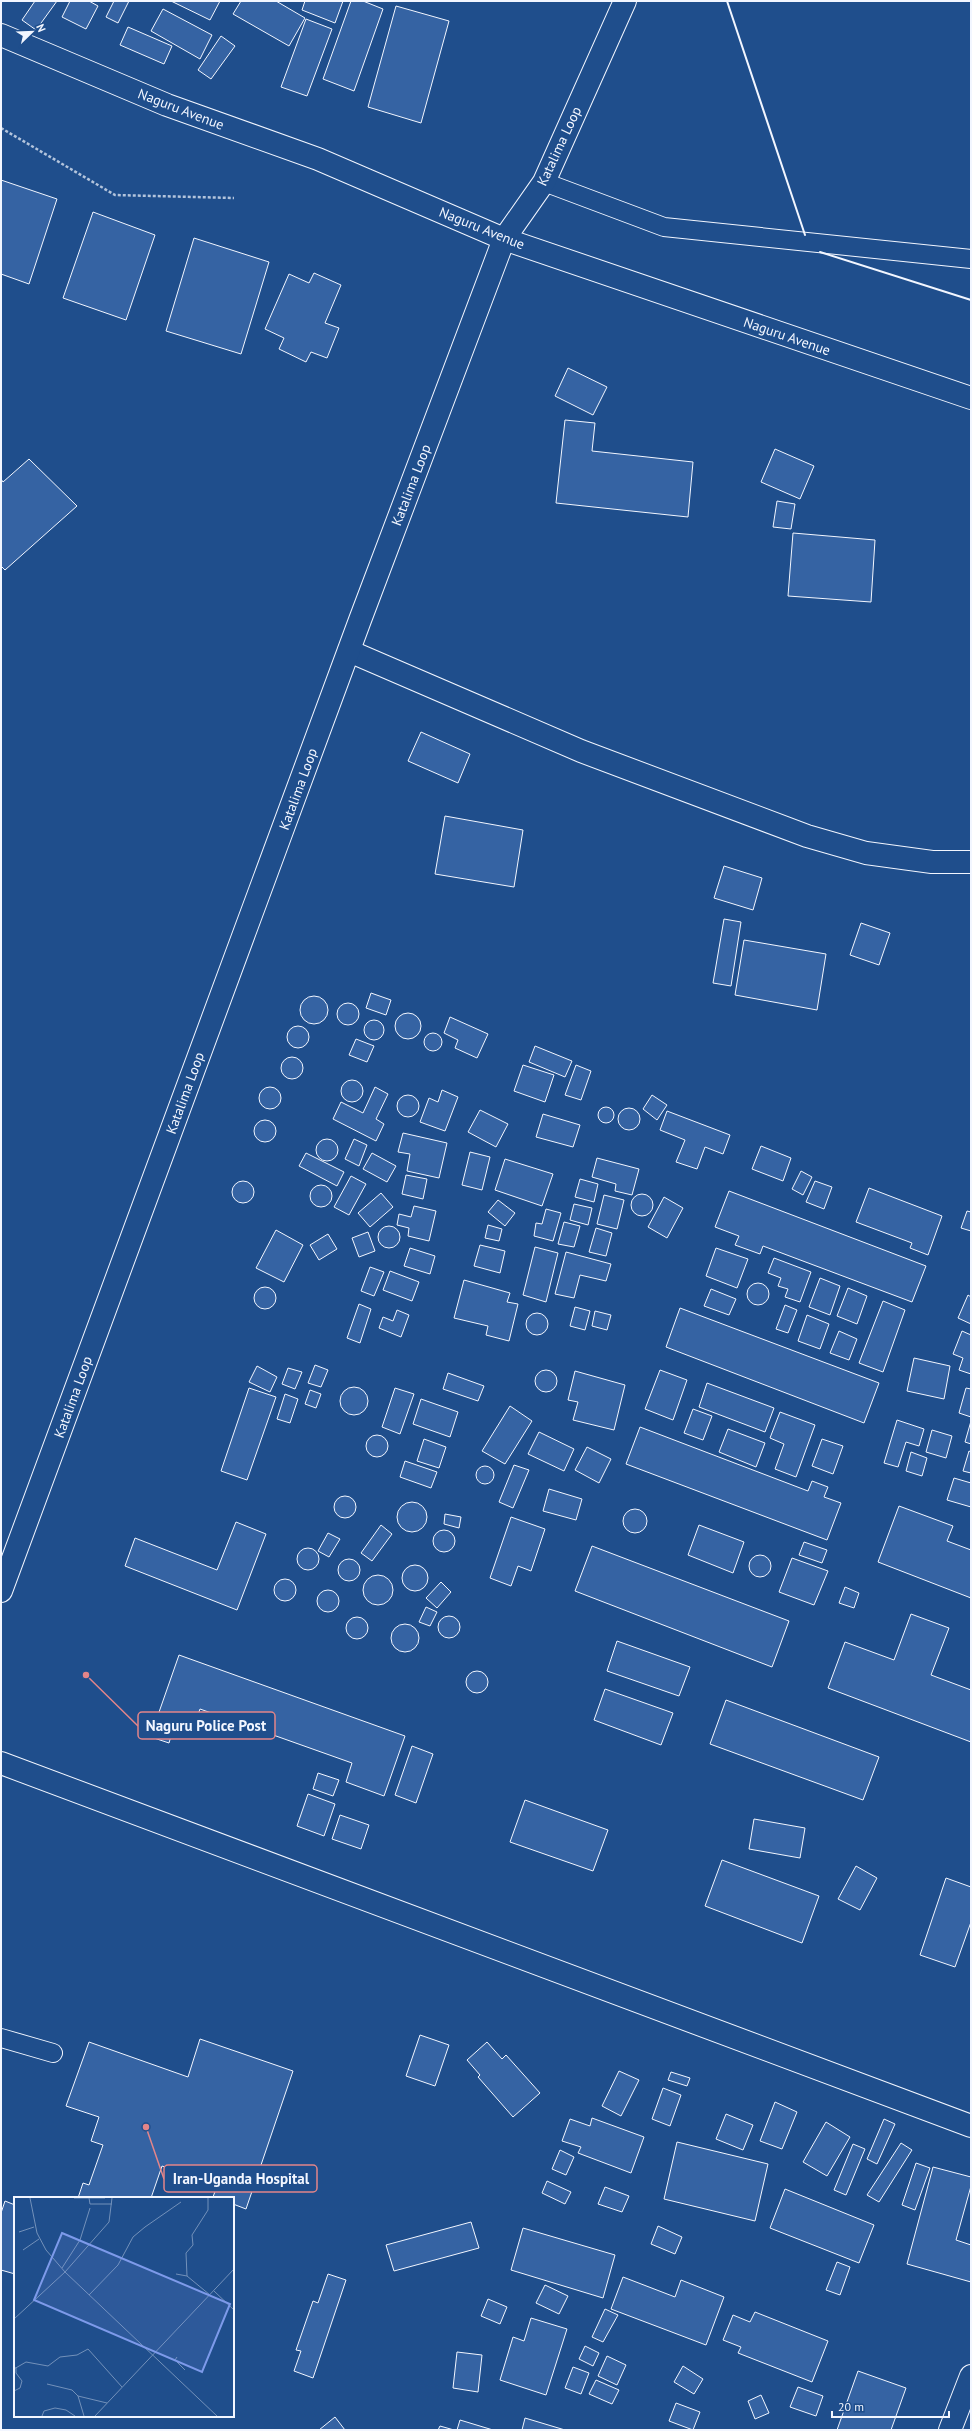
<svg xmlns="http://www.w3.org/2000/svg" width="972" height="2431" viewBox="0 0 972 2431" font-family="'PT Sans',sans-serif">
<rect width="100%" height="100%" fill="#1f4e8c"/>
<path fill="#3563a3" stroke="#f2f6ff" d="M35 1H57L36 30 22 20Z
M70 1H89L98 6 86 29 62 17Z
M114 1H129L118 23 106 17Z
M171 1H220L210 20Z
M241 1H276L305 18 289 46 233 14Z
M305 1H343L335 23 302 10Z
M351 1H363L383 9 354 91 323 79Z
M396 6 449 21 421 123 368 107Z
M163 9 212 35 200 59 151 31Z
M306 19 332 29 307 96 281 87Z
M128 27 172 46 164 64 120 45Z
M221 36 235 46 211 79 198 70Z
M1 180 57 199 29 284 1 274Z
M93 212 155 235 126 320 63 298Z
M194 238 269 262 241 354 166 331Z
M314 273 341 285 325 323 339 328 327 358 311 352 306 362 279 349 284 338 265 329 289 274 309 283Z
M568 368 607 387 593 415 555 396Z
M565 420 595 423 592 451 693 462 688 517 556 503Z
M775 449 814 466 800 499 761 482Z
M29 459 77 506 5 570 1 566V479L3 482Z
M777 501 795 504 791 529 773 527Z
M793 533 875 540 871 602 788 596Z
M421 732 470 754 458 783 408 761Z
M445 816 523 830 514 887 435 874Z
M724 866 762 878 753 910 714 898Z
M724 919 741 922 731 986 713 983Z
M861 923 890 933 879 965 850 955Z
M744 940 826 954 817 1010 735 995Z
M371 993 391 1000 386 1015 366 1008Z
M300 1010a14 14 0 1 1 28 0a14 14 0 1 1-28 0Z
M337 1014a11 11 0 1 1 22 0a11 11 0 1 1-22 0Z
M395 1026a13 13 0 1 1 26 0a13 13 0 1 1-26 0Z
M450 1017 488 1034 477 1058 455 1048 458 1040 444 1033Z
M364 1030a10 10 0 1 1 20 0a10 10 0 1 1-20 0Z
M287 1037a11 11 0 1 1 22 0a11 11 0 1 1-22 0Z
M424 1042a9 9 0 1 1 18 0a9 9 0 1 1-18 0Z
M356 1039 374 1046 367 1062 349 1055Z
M535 1046 572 1061 565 1077 529 1062Z
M281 1068a11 11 0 1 1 22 0a11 11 0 1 1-22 0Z
M523 1065 554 1075 545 1102 514 1091Z
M576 1065 591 1071 581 1100 565 1095Z
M341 1091a11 11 0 1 1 22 0a11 11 0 1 1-22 0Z
M259 1098a11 11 0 1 1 22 0a11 11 0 1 1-22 0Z
M375 1087 388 1094 376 1119 384 1124 376 1141 333 1119 341 1102 363 1113Z
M442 1090 458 1097 445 1131 420 1122 429 1098 438 1102Z
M397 1106a11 11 0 1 1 22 0a11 11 0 1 1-22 0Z
M652 1095 667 1105 657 1120 643 1109Z
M598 1115a8 8 0 1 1 16 0a8 8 0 1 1-16 0Z
M618 1119a11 11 0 1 1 22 0a11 11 0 1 1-22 0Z
M480 1110 508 1124 496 1147 468 1132Z
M667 1111 730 1135 723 1154 705 1147 697 1169 676 1162 685 1140 660 1130Z
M543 1114 580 1125 573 1147 536 1137Z
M254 1131a11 11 0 1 1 22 0a11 11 0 1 1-22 0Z
M403 1133 447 1143 439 1178 407 1171 410 1154 398 1152Z
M316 1150a11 11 0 1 1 22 0a11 11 0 1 1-22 0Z
M354 1139 367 1145 359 1166 345 1159Z
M761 1146 791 1158 783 1181 752 1169Z
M470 1152 490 1157 482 1190 462 1185Z
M306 1153 344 1172 337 1186 299 1166Z
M372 1153 396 1166 387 1182 363 1169Z
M597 1158 639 1169 632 1195 615 1191 616 1184 592 1177Z
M505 1159 553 1174 542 1206 495 1190Z
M801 1171 812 1177 803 1195 792 1189Z
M406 1175 427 1179 423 1199 402 1194Z
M351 1176 366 1184 349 1215 334 1207Z
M580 1179 598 1184 594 1202 575 1197Z
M232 1192a11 11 0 1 1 22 0a11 11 0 1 1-22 0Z
M815 1181 832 1187 824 1209 806 1202Z
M310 1196a11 11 0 1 1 22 0a11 11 0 1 1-22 0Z
M869 1188 942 1216 928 1255 910 1248 912 1243 856 1222Z
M729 1191 926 1266 912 1302 763 1246 760 1254 735 1245 739 1236 715 1227Z
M381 1193 393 1207 370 1227 358 1213Z
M631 1205a11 11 0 1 1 22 0a11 11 0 1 1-22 0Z
M604 1195 624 1200 617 1229 597 1224Z
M664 1197 683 1208 667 1238 648 1227Z
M498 1200 515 1213 505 1226 488 1212Z
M574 1204 592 1208 588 1225 570 1220Z
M414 1206 436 1211 429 1241 408 1236 409 1228 397 1225 399 1214 411 1217Z
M546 1209 561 1213 553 1241 534 1236 536 1223 542 1224Z
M967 1211 971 1212V1231L961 1228Z
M564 1222 580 1226 574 1247 558 1244Z
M488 1225 502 1229 499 1241 485 1238Z
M378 1237a11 11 0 1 1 22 0a11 11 0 1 1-22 0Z
M596 1228 612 1233 606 1256 589 1252Z
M276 1230 303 1245 284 1282 256 1268Z
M368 1232 375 1251 359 1257 352 1238Z
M328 1234 337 1249 319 1260 310 1245Z
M480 1245 505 1251 500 1273 474 1266Z
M535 1247 558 1253 546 1302 523 1295Z
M410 1248 435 1256 430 1274 404 1266Z
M716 1248 748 1259 737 1288 706 1276Z
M566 1252 611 1264 606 1281 580 1275 574 1298 555 1294Z
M774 1258 811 1272 800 1302 785 1297 788 1289 778 1286 781 1278 768 1273Z
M370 1267 384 1272 374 1296 361 1291Z
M390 1271 419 1282 412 1301 383 1290Z
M820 1278 840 1286 830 1315 809 1307Z
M464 1280 510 1293 507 1302 518 1304 509 1341 486 1335 488 1326 454 1318Z
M747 1294a11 11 0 1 1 22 0a11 11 0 1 1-22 0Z
M254 1298a11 11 0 1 1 22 0a11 11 0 1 1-22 0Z
M848 1288 867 1296 857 1324 837 1316Z
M711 1289 736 1299 729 1315 704 1306Z
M968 1295 971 1297V1324L958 1318Z
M883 1301 905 1310 883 1372 859 1363Z
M359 1304 371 1309 360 1343 347 1338Z
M785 1305 797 1310 788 1333 776 1329Z
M575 1307 590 1311 585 1330 570 1326Z
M680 1308 879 1383 864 1423 666 1347Z
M397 1310 409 1315 401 1337 379 1328 383 1317 393 1321Z
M595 1311 611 1315 607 1330 592 1326Z
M526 1324a11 11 0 1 1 22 0a11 11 0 1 1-22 0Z
M807 1315 829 1324 820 1349 798 1341Z
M839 1331 857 1339 849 1360 830 1353Z
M962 1331 971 1335V1374L959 1370 963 1358 953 1354Z
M914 1358 950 1366 944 1399 907 1391Z
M315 1365 328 1370 321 1387 308 1383Z
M257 1366 277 1377 270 1392 249 1382Z
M288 1368 302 1372 295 1389 282 1384Z
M535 1381a11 11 0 1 1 22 0a11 11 0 1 1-22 0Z
M660 1370 687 1380 673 1420 645 1409Z
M575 1371 625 1385 614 1430 573 1420 578 1402 568 1400Z
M448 1373 484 1386 478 1401 443 1389Z
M707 1383 774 1408 765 1432 699 1407Z
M340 1401a14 14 0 1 1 28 0a14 14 0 1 1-28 0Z
M249 1388 276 1397 247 1480 221 1471Z
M395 1388 414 1394 400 1434 382 1427Z
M966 1388 971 1389V1417L959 1413Z
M310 1390 321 1394 316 1408 305 1404Z
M285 1394 298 1399 290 1423 277 1419Z
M421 1399 458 1412 450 1437 413 1424Z
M510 1406 532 1421 505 1464 482 1451Z
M693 1409 712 1416 703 1440 684 1433Z
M780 1412 815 1425 796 1477 775 1469 784 1444 770 1438Z
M897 1420 924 1429 919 1446 906 1442 898 1467 884 1463Z
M971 1421V1444L965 1442Z
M640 1427 808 1491 812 1481 828 1487 824 1497 841 1503 827 1540 626 1464Z
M728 1429 765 1443 756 1467 719 1452Z
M932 1430 952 1436 946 1458 926 1452Z
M539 1432 574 1449 564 1471 528 1454Z
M366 1446a11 11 0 1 1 22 0a11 11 0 1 1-22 0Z
M424 1439 446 1447 439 1468 417 1461Z
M822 1439 843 1446 833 1474 812 1466Z
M587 1447 611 1459 599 1483 575 1470Z
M969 1451 971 1452V1473L963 1471Z
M911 1452 927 1458 922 1476 906 1471Z
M405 1461 437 1472 431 1488 400 1477Z
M514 1465 529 1470 513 1508 499 1502Z
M476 1475a9 9 0 1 1 18 0a9 9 0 1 1-18 0Z
M954 1478 971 1483V1507L947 1500Z
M549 1489 582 1499 576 1520 543 1511Z
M334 1507a11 11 0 1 1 22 0a11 11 0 1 1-22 0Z
M397 1517a15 15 0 1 1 30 0a15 15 0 1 1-30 0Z
M899 1506 953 1526 947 1541 971 1550V1598L878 1562Z
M623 1521a12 12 0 1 1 24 0a12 12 0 1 1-24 0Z
M445 1514 461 1517 459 1528 444 1524Z
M511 1517 545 1529 531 1571 518 1566 511 1586 490 1578Z
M236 1522 266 1534 237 1610 125 1566 135 1538 217 1570Z
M381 1525 392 1534 372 1561 361 1553Z
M699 1525 744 1542 733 1573 688 1555Z
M433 1541a11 11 0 1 1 22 0a11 11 0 1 1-22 0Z
M328 1533 340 1539 329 1557 318 1551Z
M804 1542 827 1550 822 1563 799 1555Z
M592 1546 789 1621 772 1667 575 1591Z
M297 1559a11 11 0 1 1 22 0a11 11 0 1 1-22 0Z
M749 1566a11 11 0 1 1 22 0a11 11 0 1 1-22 0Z
M792 1558 828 1571 814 1605 779 1592Z
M338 1570a11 11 0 1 1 22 0a11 11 0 1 1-22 0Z
M402 1578a13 13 0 1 1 26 0a13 13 0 1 1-26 0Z
M363 1590a15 15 0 1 1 30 0a15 15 0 1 1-30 0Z
M274 1590a11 11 0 1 1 22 0a11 11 0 1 1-22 0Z
M441 1582 451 1592 437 1608 426 1598Z
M845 1587 859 1593 854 1608 839 1603Z
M317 1601a11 11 0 1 1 22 0a11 11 0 1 1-22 0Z
M426 1607 437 1612 430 1626 419 1622Z
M911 1614 949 1628 931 1675 971 1690V1742L828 1688 845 1642 894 1660Z
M438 1627a11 11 0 1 1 22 0a11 11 0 1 1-22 0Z
M346 1628a11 11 0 1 1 22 0a11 11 0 1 1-22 0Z
M391 1638a14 14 0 1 1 28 0a14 14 0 1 1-28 0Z
M617 1641 690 1667 679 1696 607 1671Z
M179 1655 405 1736 384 1796 346 1782 352 1763 200 1709 193 1728 158 1715Z
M466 1682a11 11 0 1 1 22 0a11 11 0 1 1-22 0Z
M605 1689 673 1713 661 1745 594 1720Z
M726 1700 879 1757 863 1800 710 1744Z
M149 1717 174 1726 169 1743 142 1734Z
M412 1746 433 1754 416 1803 395 1795Z
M318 1773 339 1780 333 1796 313 1789Z
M308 1794 335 1804 324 1836 297 1826Z
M525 1800 608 1830 593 1871 510 1842Z
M340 1815 369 1825 361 1849 332 1839Z
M754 1819 805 1828 800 1858 749 1849Z
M722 1860 819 1896 802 1943 705 1906Z
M856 1866 877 1878 860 1910 838 1899Z
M946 1878 971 1887V1922L955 1967 920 1955Z
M420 2035 449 2045 435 2086 406 2076Z
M200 2039 293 2071 246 2209 233 2204V2198L213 2197 217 2186 162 2166 151 2198H78L83 2183 89 2185 103 2145 91 2141 99 2117 66 2106 89 2042 188 2077Z
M487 2042 502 2059 506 2055 540 2093 513 2117 478 2077 480 2075 467 2060Z
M619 2071 639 2080 621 2116 602 2106Z
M671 2072 690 2078 687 2086 668 2080Z
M663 2088 681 2095 670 2126 652 2119Z
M775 2102 797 2112 782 2149 760 2141Z
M726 2114 753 2125 743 2150 716 2139Z
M592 2118 644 2137 631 2173 578 2153 581 2147 562 2141 570 2119 590 2126Z
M884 2119 895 2124 877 2164 867 2159Z
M826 2122 850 2137 827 2176 803 2162Z
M677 2142 768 2164 755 2221 664 2199Z
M901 2143 912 2150 879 2202 867 2195Z
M853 2144 865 2149 846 2195 834 2190Z
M560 2150 574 2157 566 2175 552 2169Z
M916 2163 930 2168 915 2210 902 2205Z
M933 2167 971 2177V2186L956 2240 971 2245V2282L907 2264Z
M547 2181 571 2192 565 2204 542 2193Z
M605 2187 629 2196 622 2212 598 2204Z
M785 2189 874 2225 859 2263 770 2228Z
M5 2201 15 2205V2274L1 2270V2213Z
M471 2222 479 2248 394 2271 386 2245Z
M658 2226 682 2237 675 2254 651 2244Z
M523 2228 615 2255 603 2298 511 2270Z
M837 2262 850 2267 840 2295 826 2290Z
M328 2274 346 2280 313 2378 294 2371 301 2351 296 2350 313 2301 318 2303Z
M623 2277 675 2297 681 2280 724 2297 706 2345 611 2309Z
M545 2285 568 2296 559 2314 536 2303Z
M488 2299 507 2307 500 2324 481 2316Z
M605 2309 618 2315 603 2342 592 2337Z
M755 2312 828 2341 812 2382 738 2353 741 2347 723 2340 733 2315 750 2322Z
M531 2318 567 2329 546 2395 500 2380 513 2337 524 2341Z
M585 2346 599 2353 593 2366 579 2359Z
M457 2352 482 2355 478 2392 453 2388Z
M607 2356 626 2365 617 2385 598 2376Z
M683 2366 703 2379 694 2394 674 2382Z
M573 2367 589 2373 581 2394 565 2388Z
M858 2371 906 2388 891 2430H837Z
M596 2380 619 2390 612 2404 589 2394Z
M798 2387 823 2396 816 2416 790 2407Z
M761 2395 769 2413 755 2419 748 2401Z
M676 2403 700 2412 693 2430 669 2421Z
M335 2417 345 2430H319Z
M525 2418 565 2430H522Z
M460 2420 493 2430H457Z
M440 2426 454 2430H438Z"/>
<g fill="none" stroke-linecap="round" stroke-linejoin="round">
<defs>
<path id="service" d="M544 182 664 227 971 259
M1 2038 53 2053"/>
<path id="minor" d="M504 239 971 398
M349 651 581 751 807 836 866 853 932 862H971
M1 1763 971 2126
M950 2430 971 2376"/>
<path id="tertiary" d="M1 35 167 105 318 159 504 239
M1 1591 360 620 504 239 544 182 625 1"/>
</defs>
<use href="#service" stroke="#f2f6ff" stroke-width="20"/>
<use href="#minor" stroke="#f2f6ff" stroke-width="24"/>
<use href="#tertiary" stroke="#f2f6ff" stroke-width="24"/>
<path stroke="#b3c4dc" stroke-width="2.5" stroke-dasharray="3 2" stroke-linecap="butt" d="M1 128 115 195 234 198"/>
<use href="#service" stroke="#1f4e8c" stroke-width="18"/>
<use href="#minor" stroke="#1f4e8c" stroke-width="22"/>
<use href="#tertiary" stroke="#1f4e8c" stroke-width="22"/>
<path stroke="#f2f6ff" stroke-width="2" d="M727 1 805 235
M820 252 971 300"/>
</g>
<g text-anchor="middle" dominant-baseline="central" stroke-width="3" stroke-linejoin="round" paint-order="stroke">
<g font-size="14" fill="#f2f6ff" stroke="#1f4e8c">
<text transform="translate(181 109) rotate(21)">Naguru Avenue</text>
<text transform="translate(559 146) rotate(-65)">Katalima Loop</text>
<text transform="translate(482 228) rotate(22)">Naguru Avenue</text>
<text transform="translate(787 336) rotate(19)">Naguru Avenue</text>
<text transform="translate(411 485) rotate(-69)">Katalima Loop</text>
<text transform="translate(298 789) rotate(-70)">Katalima Loop</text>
<text transform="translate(185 1093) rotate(-70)">Katalima Loop</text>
<text transform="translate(73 1397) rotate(-70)">Katalima Loop</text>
</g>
</g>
<g transform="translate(14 2197)">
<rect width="220" height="220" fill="#1f4e8c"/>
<path fill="none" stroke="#7391ba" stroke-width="1" d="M16 1 23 36 32 53 51 75 203 219M60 1H91M75 1 76 7H98M5 35 20 30M9 53 25 42M48 71 66 43 76 11M162 77 173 79 196 98M173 79 172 56 179 48 178 38 194 13V1M200 94 220 113M75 98 104 68 119 40 131 30 167 5M0 122 51 75 95 25 98 1M163 160 161 163 171 173M0 172 12 165 34 169 46 160 63 158 74 152 108 190M33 187 58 193 64 199 70 219M0 194 6 191 8 184 2 176V170M64 199 93 206M28 219 30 214 41 211 52 213 61 219M81 219 220 72"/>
<path fill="#7d9aea" fill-opacity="0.15" stroke="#7d9aea" stroke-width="2" d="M48 36 216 107 188 175 20 103Z"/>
<rect width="220" height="220" fill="none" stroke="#f2f6ff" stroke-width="2"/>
</g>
<path fill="none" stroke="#e38589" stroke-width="1.5" d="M86 1675L138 1726M146 2127L164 2179"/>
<g fill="#e38589" stroke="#1f4e8c" stroke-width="1.5">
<circle cx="86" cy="1675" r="4"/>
<circle cx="146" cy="2127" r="4"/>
</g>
<g fill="#1f4e8c" stroke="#e38589" stroke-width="1.5">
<rect x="138" y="1712" width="137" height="27" rx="4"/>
<rect x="164" y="2165" width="153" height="27" rx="4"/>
</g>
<g font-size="15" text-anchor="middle" font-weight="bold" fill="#f2f6ff">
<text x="206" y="1731">Naguru Police Post</text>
<text x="241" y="2184">Iran-Uganda Hospital</text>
</g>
<rect width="972" height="2431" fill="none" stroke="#f2f6ff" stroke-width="4"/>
<g transform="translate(32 32) rotate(67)" stroke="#1f4e8c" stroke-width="3" paint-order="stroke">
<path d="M0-3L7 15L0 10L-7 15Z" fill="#f2f6ff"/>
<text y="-6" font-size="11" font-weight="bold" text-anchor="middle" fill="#f2f6ff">N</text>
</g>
<path d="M832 2411v6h117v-6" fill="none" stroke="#f2f6ff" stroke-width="2"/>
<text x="838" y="2411" font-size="12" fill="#f2f6ff" stroke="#1f4e8c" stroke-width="3" paint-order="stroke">20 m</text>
</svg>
